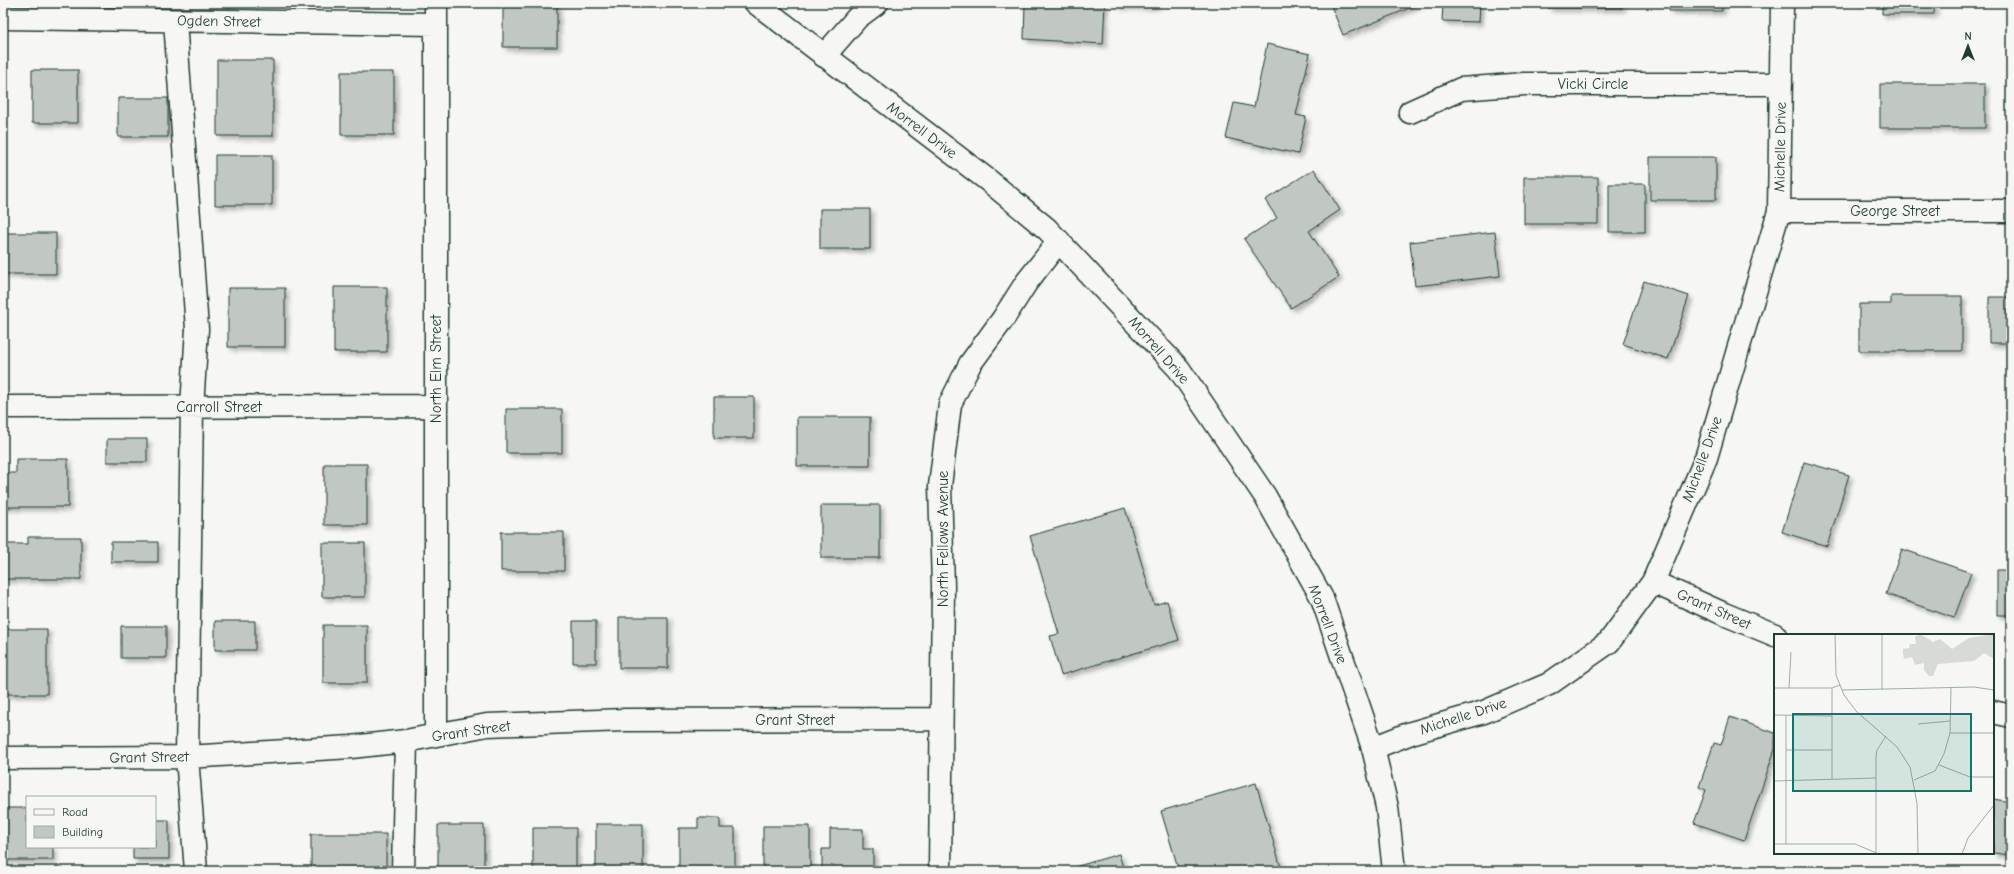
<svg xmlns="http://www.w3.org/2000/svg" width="2014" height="874" viewBox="0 0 2014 874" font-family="'Comic Neue',sans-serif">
<defs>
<filter id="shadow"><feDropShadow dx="3.5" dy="3.5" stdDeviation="2" flood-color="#0004"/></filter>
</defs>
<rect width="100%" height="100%" fill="#f6f6f2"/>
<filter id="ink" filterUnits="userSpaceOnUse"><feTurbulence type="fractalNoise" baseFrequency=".025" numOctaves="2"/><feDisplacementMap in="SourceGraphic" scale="8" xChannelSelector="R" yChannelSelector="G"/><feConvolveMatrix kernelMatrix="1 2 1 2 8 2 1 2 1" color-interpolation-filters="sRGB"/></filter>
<g filter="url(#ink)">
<path fill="#c1c8c3" stroke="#1f3d34" filter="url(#shadow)" d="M503 3H557V47H503Z
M1025 3H1105L1103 44 1024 39Z
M1117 3H1156V6H1117Z
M1330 3H1422L1343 35Z
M1443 3H1480L1479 22 1442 21Z
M1548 3H1622V8H1548Z
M1669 3H1722V11H1669Z
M1882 3H1934V14H1882Z
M1267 44 1310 54 1296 115 1306 117 1298 154 1226 138 1234 103 1254 107Z
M217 60H273V136H217Z
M32 70H78V123H32Z
M341 72H394V135H341Z
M1880 84H1985V128H1880Z
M118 98H168V137H118Z
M215 155H272V205H215Z
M1650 157H1716V200H1650Z
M1314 169 1340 210 1309 231 1339 277 1291 308 1244 239 1277 218 1265 200Z
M1524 177H1598V224H1524Z
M1609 184H1645V232H1609Z
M820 209H870V249H820Z
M1495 232 1500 276 1415 286 1410 242Z
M3 233H56V274H3Z
M1644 281 1689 296 1668 359 1623 344Z
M334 287H387V352H334Z
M228 288H285V347H228Z
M1891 296H1962V351H1859V304H1891Z
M1989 297H2011V343H1989Z
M714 397H754V438H714Z
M506 409H562V453H506Z
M797 417H870V466H797Z
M107 439H147V462H107Z
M16 459H68V507H3V473H16Z
M1804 462 1849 475 1827 546 1782 532Z
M324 464H367V525H324Z
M821 505H880V558H821Z
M1125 508 1154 605 1167 601 1179 640 1061 675 1050 636 1059 634 1030 536Z
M501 532H564V571H501Z
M28 537H81V579H3V544H28Z
M111 542H158V562H111Z
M322 543H365V597H322Z
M1902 549 1971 573 1954 618 1886 594Z
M1997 570H2011V628H2009V615H1997Z
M619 617H668V668H619Z
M215 621H255V650H215Z
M573 621H596V663H573Z
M323 625H367V683H323Z
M121 626H166V658H121Z
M3 629H47V694H3Z
M1730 717 1775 733V749L1744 840 1694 823 1706 790 1699 787 1714 743 1721 745Z
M1256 783 1282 871H1179L1161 811Z
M1993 799 2011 802V855L1993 853Z
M3 808H27V847H53V860H3Z
M698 818H720V828H735V871H679V828H698Z
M155 820H169V859H133V847H155Z
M596 824H643V871H596Z
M438 825H484V871H438Z
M763 826H810V871H763Z
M533 828H576V871H533Z
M830 829H863V849H873V871H822V849H830Z
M311 834H386V871H311Z
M1119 854 1124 871H1061Z"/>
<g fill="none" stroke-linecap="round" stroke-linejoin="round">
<defs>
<path id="minor" d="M436 3V735
M3 18 436 24
M175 21 197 329 192 407 187 757 196 871
M824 56 857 18 877 3
M1410 112 1461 89 1524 84H1781
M1779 211H2011
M3 407 436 406
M1653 582 1724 614 1775 635
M1993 712 2011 716
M1373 748 1411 733 1484 712 1549 684 1609 642 1653 582 1706 458 1779 211 1782 3
M3 758 187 757 351 747 406 741 487 725 625 720 940 719
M403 871 406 741
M940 871 943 586 940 486 950 404 970 364 1003 319 1026 283 1059 241"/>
<path id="major" d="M756 3 989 181 1047 229 1179 369 1265 496 1322 598 1373 748 1387 807 1394 871"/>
</defs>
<use href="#minor" stroke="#1f3d34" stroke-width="25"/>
<use href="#major" stroke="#1f3d34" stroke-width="25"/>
<use href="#minor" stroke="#f6f6f2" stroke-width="22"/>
<use href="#major" stroke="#f6f6f2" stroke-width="22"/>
</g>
</g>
<g text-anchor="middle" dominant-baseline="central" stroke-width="3" stroke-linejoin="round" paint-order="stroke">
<g font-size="15" fill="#1f3d34" stroke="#f6f6f2">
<text transform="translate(219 21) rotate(1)">Ogden Street</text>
<text x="1593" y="84">Vicki Circle</text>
<text transform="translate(922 130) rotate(37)">Morrell Drive</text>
<text transform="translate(1780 147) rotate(-89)">Michelle Drive</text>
<text x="1895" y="211">George Street</text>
<text transform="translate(1159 350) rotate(49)">Morrell Drive</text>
<text transform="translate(436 369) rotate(-90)">North Elm Street</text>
<text x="219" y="407">Carroll Street</text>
<text transform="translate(1702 459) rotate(-70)">Michelle Drive</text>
<text transform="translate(943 539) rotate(-90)">North Fellows Avenue</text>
<text transform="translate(1714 609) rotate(24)">Grant Street</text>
<text transform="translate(1328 624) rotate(69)">Morrell Drive</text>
<text transform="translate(1463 716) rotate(-18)">Michelle Drive</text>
<text x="795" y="720">Grant Street</text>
<text transform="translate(471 731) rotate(-8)">Grant Street</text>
<text transform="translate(149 757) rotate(-1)">Grant Street</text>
</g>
</g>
<g transform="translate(1774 634)">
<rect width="220" height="220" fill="#f6f6f2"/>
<path d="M146 0 159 8 166 5 178 15 195 4 220 0V25L210 19 200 27 164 30 159 42H155L150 36V29L141 31 138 23 130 25 129 20V15L135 14 136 10H142L141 3Z" fill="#d6dbd6"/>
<path fill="none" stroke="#a0aca6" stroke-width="1" d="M61 0 62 41 70 61 82 77 123 113 136 133 143 169 144 220M108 0V56M0 54H58L66 51M15 54 17 18M58 54V145M68 56 200 53 220 56M0 81 58 82M144 90 176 87M176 99H220M12 116H58M165 131 196 143H220M140 146 161 137 170 120 176 99 177 54M0 147 102 144M0 210H81L105 220M12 210V82M102 218V123L103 116 112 102M188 220 194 204 220 171"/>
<path fill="#0f766e" fill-opacity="0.15" stroke="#0f766e" stroke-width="2" d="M19 80H197V157H19Z"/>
<rect width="220" height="220" fill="none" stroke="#1f3d34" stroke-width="2"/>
</g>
<rect width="2014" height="874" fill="none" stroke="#f6f6f2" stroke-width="16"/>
<rect x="8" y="8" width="1998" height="858" fill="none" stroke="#1f3d34" stroke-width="1.5" filter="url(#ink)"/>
<rect x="26" y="796" width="130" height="52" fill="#f6f6f2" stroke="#a0aca6"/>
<rect x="34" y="809" width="20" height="6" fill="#f6f6f2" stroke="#a0aca6"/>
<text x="62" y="816" font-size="12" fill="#1f3d34">Road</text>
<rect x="34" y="826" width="20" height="12" fill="#c1c8c3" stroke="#a0aca6"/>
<text x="62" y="836" font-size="12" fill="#1f3d34">Building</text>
<g transform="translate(1968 46)" stroke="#f6f6f2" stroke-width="3" paint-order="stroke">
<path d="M0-3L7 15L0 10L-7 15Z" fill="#1f3d34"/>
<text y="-6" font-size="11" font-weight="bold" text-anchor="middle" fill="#1f3d34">N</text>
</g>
</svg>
